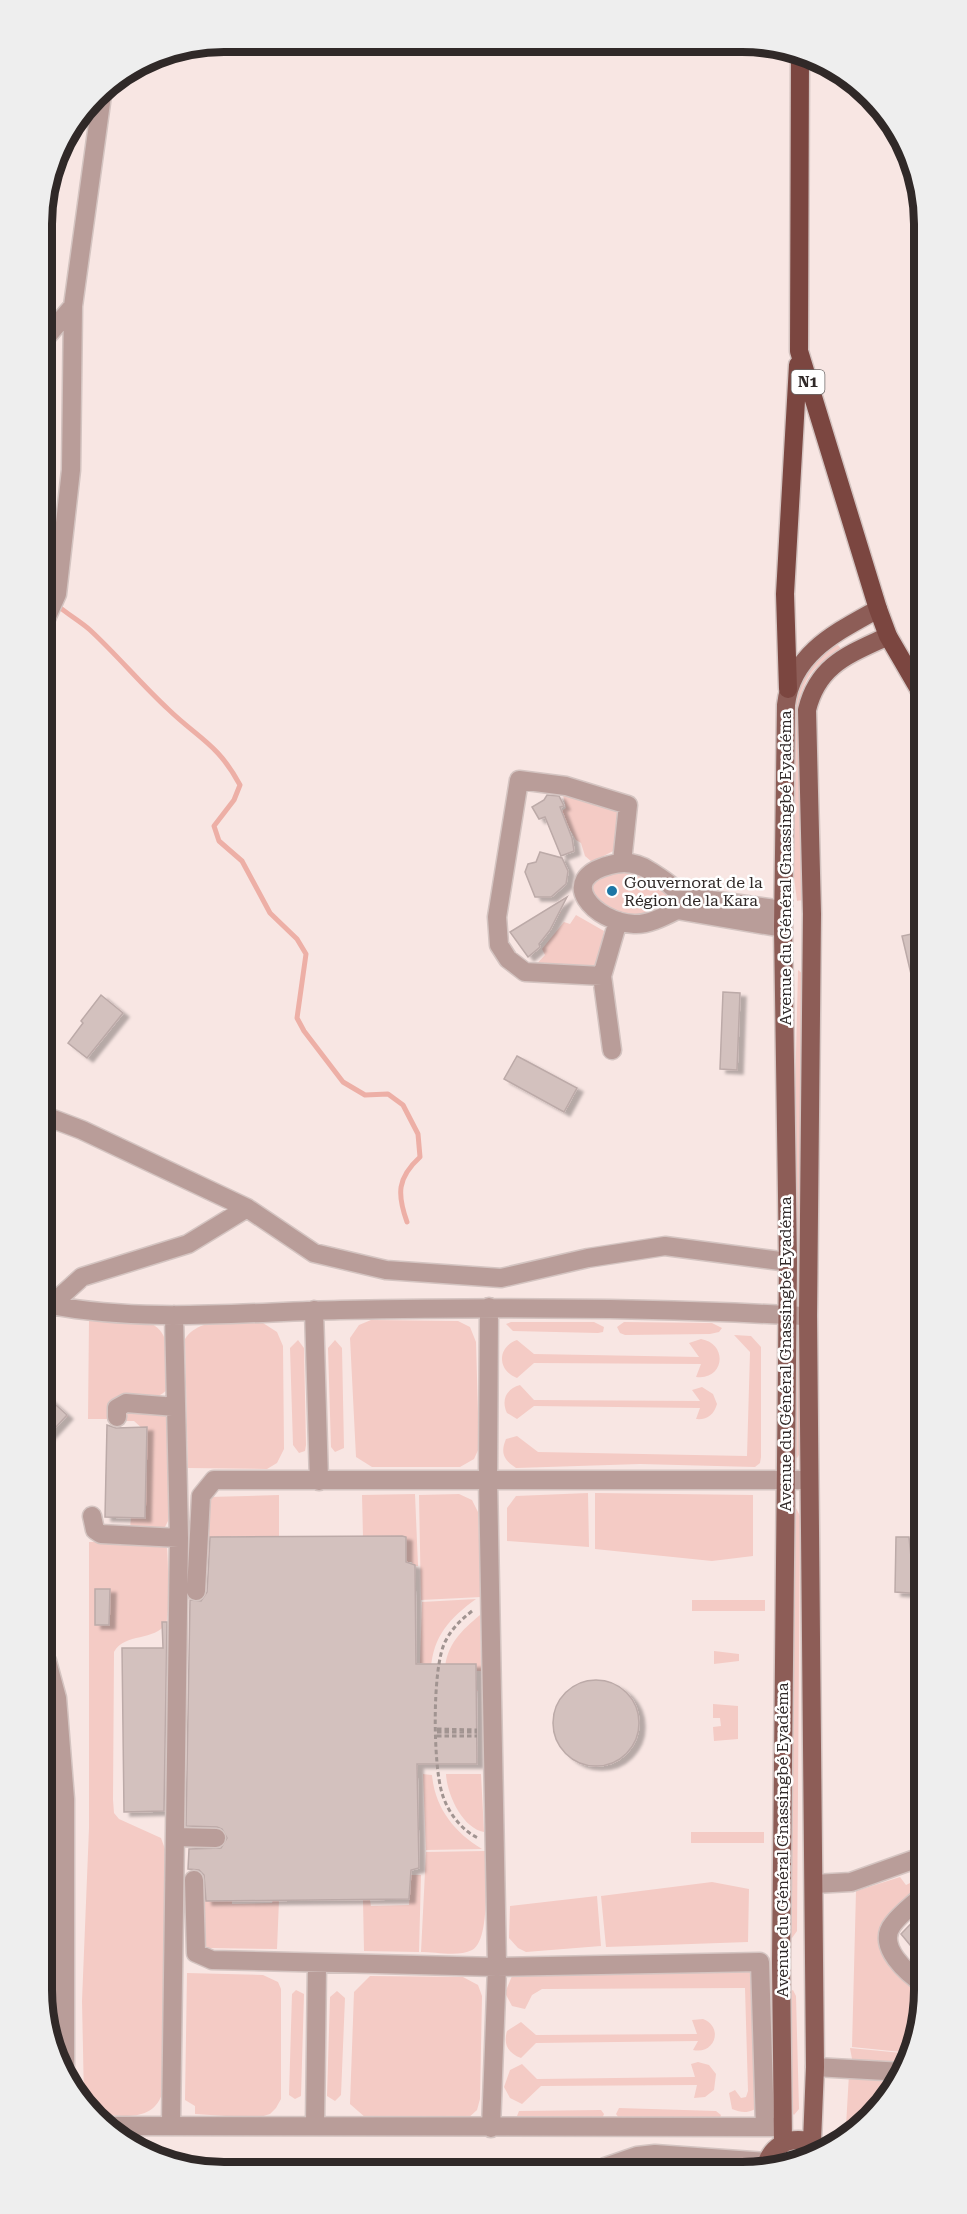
<svg xmlns="http://www.w3.org/2000/svg" width="967" height="2214" viewBox="0 0 967 2214" font-family="'Roboto Serif',serif">
<defs>
<filter id="shadow"><feDropShadow dx="6" dy="4" stdDeviation="1.5" flood-color="#0004"/></filter>
</defs>
<rect width="100%" height="100%" fill="#f8e6e3"/>
<path fill="#f4cbc5" d="M838 645 842 650C819 662 807 672 800 698L803 900 797 901 794 877 791 725 797 680 826 650Z
M563 795 616 806 621 817 617 849 592 862 585 856 581 843 576 840 560 812 566 808Z
M625 867 665 889 669 900 660 912 630 919 590 899 594 878Z
M576 915 604 931 597 964 586 973 531 970 545 955 542 949 564 922 570 924Z
M798 970 803 974 800 1290 796 1293 793 1180Z
M89 1320 150 1323C174 1334 168 1366 168 1388 157 1404 133 1398 114 1399L112 1419H88Z
M371 1320 458 1321 470 1327 476 1342 479 1448 474 1459 460 1467H372L356 1457 350 1338 359 1325Z
M511 1322H594L604 1327 603 1332 598 1333 513 1331 506 1324Z
M624 1322 712 1323 722 1328 719 1332 710 1334 625 1335 620 1333 617 1327Z
M263 1323 277 1332 283 1346 284 1449 277 1463 267 1469 188 1468 185 1339C200 1315 237 1324 263 1323Z
M734 1335 751 1336 761 1347V1457L760 1463 755 1467 640 1464 516 1468C504 1460 500 1453 506 1439L517 1436 538 1452 747 1456 750 1352Z
M701 1339C729 1344 724 1381 696 1377L701 1364 534 1363 517 1378C497 1370 497 1347 517 1340L534 1354 699 1357 689 1343Z
M298 1340 304 1348 306 1445 305 1451 299 1453 293 1445 290 1348Z
M335 1340 342 1348 344 1448 335 1452 331 1447 328 1348Z
M795 1342 801 1347 800 1453 797 1458 794 1457Z
M520 1385 534 1400 700 1401 692 1390 702 1387 713 1394 717 1404C714 1415 707 1420 696 1419L700 1408 534 1406 517 1419 507 1413C501 1400 506 1389 520 1385Z
M124 1409 165 1414 170 1426 168 1521 164 1529 130 1528 131 1518H144V1430L134 1421H125Z
M588 1493 589 1547 507 1541V1508L516 1496Z
M595 1493 753 1495V1556L712 1561 595 1549Z
M415 1494 418 1566H413L412 1562H406V1537H363L362 1495Z
M459 1494 472 1500 478 1512 481 1597 421 1600 419 1495Z
M279 1495V1536H231L230 1563 211 1560 207 1557 209 1497Z
M796 1508 800 1516 797 1931 792 1938 789 1937 794 1509Z
M157 1541 167 1548C168 1559 170 1615 166 1623 155 1642 125 1632 114 1652L113 1800 114 1813 119 1819 161 1838 165 1849 162 2094C152 2124 118 2115 93 2114L84 2098 82 2001 89 1828V1542Z
M476 1599C450 1618 433 1636 431 1669L424 1670V1664L420 1663 422 1602Z
M692 1600H765V1611H692Z
M480 1615 481 1671 445 1670C446 1645 462 1630 480 1615Z
M714 1651 739 1654V1661L714 1664Z
M713 1704 738 1706V1739L714 1741 713 1727 721 1726 720 1718H713Z
M423 1774 432 1775C435 1808 454 1832 482 1849L426 1850Z
M446 1774H481L484 1832C462 1828 447 1794 446 1774Z
M691 1832H764V1843H691Z
M485 1851C485 1872 491 1940 472 1950 459 1957 436 1952 421 1952L426 1852Z
M204 1870 232 1896V1904L272 1903 273 1900H279L277 1949 209 1948 203 1945 200 1938 201 1873Z
M919 1871 924 1880V1890L887 1923 915 1991 921 2015 912 2053 852 2047 856 1891 900 1877 906 1885 916 1880 913 1873Z
M411 1875H421L419 1952 364 1951 363 1900H370L371 1906 409 1905Z
M712 1882 749 1889 748 1942 606 1947 601 1896Z
M597 1896 601 1946 526 1952 518 1948 509 1938 510 1906Z
M750 1970 753 1971 761 2105C751 2113 744 2114 732 2109L729 2093 735 2090 741 2098 746 2097 748 2091 745 1988 542 1989 532 1995 525 2009 512 2006 505 1993 512 1976Z
M187 1973 263 1975 278 1982 281 1989V2099L276 2108 270 2114 257 2118 195 2114V2106L185 2100Z
M370 1976 463 1977 478 1985 482 1996 480 2099 477 2110 467 2119 366 2118 350 2104 354 1992Z
M296 1990 304 1994 301 2096 295 2099 289 2095 292 1994Z
M793 1990 796 1996 799 2109 794 2115 792 2113 789 1992Z
M337 1991 345 1998 341 2095 335 2101 327 2096 330 1997Z
M703 2019C724 2027 715 2055 693 2050L698 2041 536 2043 521 2058C508 2053 503 2044 507 2031L521 2022 536 2035 697 2034 692 2020Z
M850 2048 912 2054 906 2068 853 2064Z
M698 2062 709 2065 716 2074 714 2090 705 2097 694 2098 697 2085 541 2086 522 2104 510 2098 504 2087 510 2070 522 2064 537 2079 695 2077 691 2064Z
M849 2074 900 2077 887 2101 849 2136 846 2126Z
M619 2108 716 2111 721 2115 719 2120 619 2118 616 2114Z
M601 2110 604 2114 602 2119 519 2121 517 2116 519 2111Z"/>
<path fill="#edafa6" fill-rule="evenodd" d="M598 1686C665 1704 616 1782 576 1751 570 1747 564 1741 562 1734 552 1707 575 1689 598 1686ZM589 1697 606 1700 618 1713V1730L608 1743 590 1746 577 1738 570 1722 575 1706Z
M575 1721a19 19 0 1 1 38 0a19 19 0 1 1-38 0Z"/>
<g fill="none" stroke-linecap="round" stroke-linejoin="round">
<path stroke="#edafa6" stroke-width="5" d="M57 605C67 614 80 621 90 630 117 655 141 684 168 709 199 739 218 744 240 785L234 800 214 826 219 841 242 861 270 913 297 939 306 954 297 1018 304 1031 343 1082 365 1095 388 1094 403 1105 418 1134 420 1157C397 1178 397 1194 407 1222"/>
</g>
<path fill="#d3c1be" stroke="#bcaaa8" stroke-width="1.5" filter="url(#shadow)" d="M547 795 559 796 564 806 560 807 572 838 574 851 561 856 545 817 539 819 532 807 544 800Z
M540 852 562 858 568 871 566 884 551 897H535L525 872 528 864 536 862Z
M567 897 550 930 539 944 540 947 528 957 510 932Z
M921 932V994L916 995 902 936Z
M723 992 740 993 737 1070 720 1069Z
M101 995 123 1013 87 1058 68 1043 83 1023 81 1021Z
M517 1056 577 1088 564 1112 504 1079Z
M46 1396 67 1415 46 1438Z
M107 1425 116 1428 147 1427 145 1518 105 1517Z
M402 1536 406 1537V1562L415 1565 416 1664H476L477 1764H417L419 1868 411 1870 409 1899 206 1901 204 1875 199 1870 188 1869 189 1849 221 1848 227 1838 222 1829 217 1827 186 1826 190 1600 201 1601 207 1592 210 1537Z
M896 1537H909L911 1557H923V1594L895 1592Z
M95 1589H110L109 1625H95Z
M162 1622H167L164 1811 124 1812 122 1648H163Z
M553 1723a43 43 0 1 1 86 0a43 43 0 1 1-86 0Z
M924 1910V1923L925 1963 901 1934Z"/>
<g fill="none" stroke-linecap="round" stroke-linejoin="round">
<defs>
<path id="minor" d="M43 341 73 306
M44 623 57 594 71 470 73 306 103 88
M682 896 783 910
M677 910 685 906C680 889 664 880 650 871 638 863 624 861 610 865 555 879 594 922 634 924 648 925 665 916 677 910L783 928
M618 921 602 976 525 972 508 959 499 945 497 917 519 780 566 786 628 805 622 862
M602 976 612 1050
M45 1116 82 1130 247 1208 314 1253 386 1270 501 1278 588 1258 665 1246 788 1262
M51 1305 82 1277 188 1244 247 1208
M489 1307 488 1480 497 1967 491 2128
M46 1310 51 1305C146 1323 245 1312 340 1310 494 1307 649 1307 803 1316
M314 1310 319 1481
M117 1417V1408L126 1403 176 1407
M92 1516 95 1530 101 1534 179 1538
M196 1591 201 1496 214 1480H809
M47 1661 57 1698 65 1799V2066
M176 1837 216 1838
M194 1880 196 1953 212 1960 497 1967 760 1962 765 2127
M814 1884 851 1882 924 1856
M924 1894C914 1904 901 1913 893 1924 875 1946 908 1974 925 1985
M815 2067 903 2072
M171 2125 179 1538 174 1315
M315 2125 317 1965
M106 2126 775 2127
M605 2167 637 2156 655 2154 767 2162"/>
<path id="major" d="M812 2142 815 2067 808 1316 812 914 807 710C818 664 850 654 888 636
M783 2144 781 1963 788 1262 783 928 786 705C792 653 837 632 878 609
M766 2166C772 2139 804 2132 823 2150"/>
<path id="highway" d="M800 53 799 351 878 609 888 636 920 691
M788 689 785 594 798 365"/>
</defs>
<use href="#minor" stroke="#d4c4c1" stroke-width="21"/>
<use href="#major" stroke="#d4c4c1" stroke-width="21"/>
<use href="#highway" stroke="#d4c4c1" stroke-width="21"/>
<path stroke="#a19491" stroke-width="3" stroke-dasharray="4.5 3" stroke-linecap="butt" d="M472 1611C461 1620 452 1628 445 1642 432 1668 433 1764 442 1793 447 1811 461 1830 478 1838
M437 1729 477 1730
M437 1732H477
M437 1736H477"/>
<use href="#minor" stroke="#b99d99" stroke-width="18"/>
<use href="#major" stroke="#8d5d57" stroke-width="18"/>
<use href="#highway" stroke="#7b4640" stroke-width="18"/>
</g>
<circle fill="#1d76a5" stroke="#fff" stroke-width="2" cx="612" cy="891" r="6"/>
<g text-anchor="middle" dominant-baseline="central" stroke-width="5" stroke-linejoin="round" paint-order="stroke">
<rect fill="#fff" stroke="#6e6968" stroke-width="1.5" x="791.5" y="370" width="33" height="24" rx="4.5"/>
<g font-size="15" font-weight="bold" fill="#302928">
<text x="808" y="382">N1</text>
</g>
<g font-size="16" fill="#302928" stroke="#fff">
<text transform="translate(785 868) rotate(-90)">Avenue du Général Gnassingbé Eyadéma</text>
<text transform="translate(785 1354) rotate(-90)">Avenue du Général Gnassingbé Eyadéma</text>
<text transform="translate(782 1840) rotate(-90)">Avenue du Général Gnassingbé Eyadéma</text>
</g>
<g font-size="16" fill="#302928" stroke="#fff" text-anchor="start">
<text x="624" y="882">Gouvernorat de la<tspan x="624" dy="18">Région de la Kara</tspan></text>
</g>
</g>
<path d="M0 0H967V2214H0ZM224 52H742A172 172 0 0 1 914 224V1990A172 172 0 0 1 742 2162H224A172 172 0 0 1 52 1990V224A172 172 0 0 1 224 52Z" fill="#eee" fill-rule="evenodd"/>
<path fill="none" stroke="#302928" stroke-width="8" d="M224 52H742A172 172 0 0 1 914 224V1990A172 172 0 0 1 742 2162H224A172 172 0 0 1 52 1990V224A172 172 0 0 1 224 52Z"/>
</svg>
